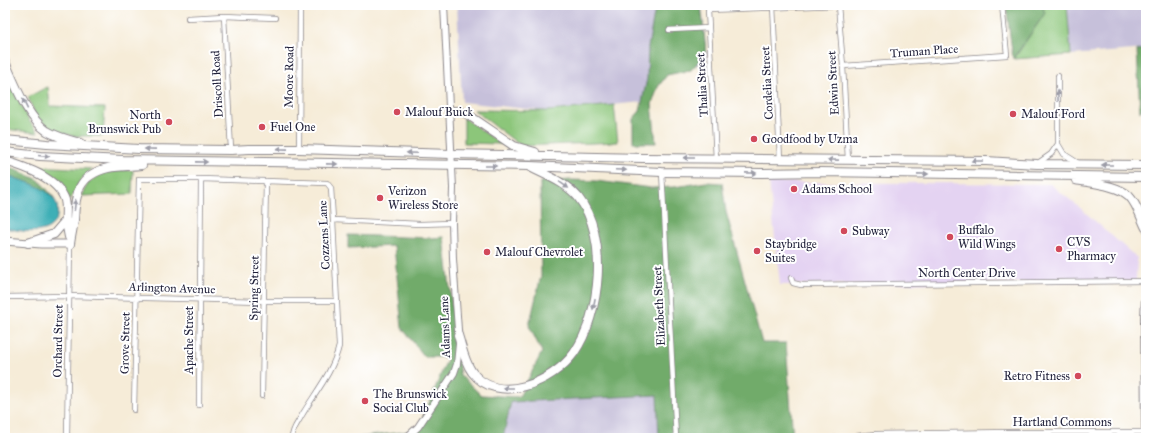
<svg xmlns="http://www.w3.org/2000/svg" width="1151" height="443" viewBox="0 0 1151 443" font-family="'IM FELL Great Primer',serif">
<rect width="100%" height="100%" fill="#fff"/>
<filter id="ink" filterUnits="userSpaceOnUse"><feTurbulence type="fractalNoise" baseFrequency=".025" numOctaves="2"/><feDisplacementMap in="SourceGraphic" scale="8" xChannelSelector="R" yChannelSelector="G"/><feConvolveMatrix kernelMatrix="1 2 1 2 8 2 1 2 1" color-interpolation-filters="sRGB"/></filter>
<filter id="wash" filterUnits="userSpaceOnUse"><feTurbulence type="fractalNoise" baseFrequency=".012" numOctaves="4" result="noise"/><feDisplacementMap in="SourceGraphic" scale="16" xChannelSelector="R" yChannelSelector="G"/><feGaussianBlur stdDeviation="0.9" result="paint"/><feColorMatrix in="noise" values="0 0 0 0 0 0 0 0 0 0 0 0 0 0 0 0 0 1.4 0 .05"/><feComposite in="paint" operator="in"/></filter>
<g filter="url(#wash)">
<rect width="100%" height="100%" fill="#f6ecd8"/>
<path fill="#e4d3f2" d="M769 182 1050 184 1078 206 1137 258 1136 281 780 285Z"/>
<path fill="#c6c0da" d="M457 5H702L707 57 699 65 653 70 643 102 548 111 462 102Z
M1067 5H1146V49L1071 55Z
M657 395 659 438H503L511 402Z"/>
<path fill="#8cc67a" stroke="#57745a" d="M1042 5H1067L1071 55 1014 59 1045 13Z
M5 74 30 122 38 133 5 129Z
M48 87 50 106 105 108 103 136H73L51 129 36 116 28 97 45 88Z
M614 105 618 142 521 146 474 110 548 111Z
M464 118 501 144 464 143Z
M35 166 92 169C82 178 76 188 70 200L55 179Z
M133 170 132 194 81 196 89 182 107 171Z"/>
<path fill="#71ab6a" stroke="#4a6652" d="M660 5H701L706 51 700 60 691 70 667 75 658 87 652 104 656 143H633V119L640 111 647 79 648 47 655 9Z
M1006 5H1042L1045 13 1013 59Z
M1146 49V105L1140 112 1137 50Z
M5 165 39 180 55 199C40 186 24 180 5 176Z
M571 180 597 181 651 188 674 187 706 182 722 183 726 212 762 343H786L793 438H659L657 395 511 402 503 438H354L418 430 448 357H425L402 328 394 246 348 248V235L432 238 444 237 460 375 481 395 519 397 542 352 529 326 541 276 540 182Z"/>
<path fill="#3eafb6" stroke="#306878" d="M5 176C20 179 45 186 54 199 58 204 58 211 57 217 50 238 21 231 5 228Z"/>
</g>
<g filter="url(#ink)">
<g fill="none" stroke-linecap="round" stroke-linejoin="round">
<defs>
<path id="minor" d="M773 5 780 160
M838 5 843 66 848 160
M224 16 231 150
M188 18 224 16 275 18
M669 30 709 28
M843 66 1007 55 1002 5
M1058 76V144L1064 154 1078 163
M299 149 300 5
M716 159 708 10 841 5
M1038 163 1051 154 1058 144
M662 172 676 438
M333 220 420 224 452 223
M791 278 793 283 801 285 1146 281
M5 297 69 296 264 301H337
M262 396 266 181
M199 405 201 179
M134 410 139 179H201L327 183 331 188 333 220 339 346C333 372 315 393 302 415 298 423 292 429 292 438
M67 438 70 244
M834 438 877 434 1011 432H1146"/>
<path id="tertiary" d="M1145 432 1144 318 1146 279
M406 438 418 427 454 373 457 364 459 344 453 259 452 223 453 188 444 5"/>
<path id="secondary" d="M5 241 41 244H70"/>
<path id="trunk" d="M5 62C15 84 27 118 47 131 57 137 69 140 80 143
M449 111H460L467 114 514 146 535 152
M5 140 47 144 139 149 231 150 249 149H299L451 154 643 158 986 161 1037 164 1146 165
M5 152 40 156 123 160 530 166 662 172 762 173 821 172 1146 177
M5 161C25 167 58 178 65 200 67 208 65 214 66 222 67 227 68 232 69 237
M1076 180C1090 183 1118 185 1129 196 1137 204 1141 218 1146 228
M28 243 54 234 66 220
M70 244C71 236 73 228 74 220 75 194 78 175 108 168 119 166 131 166 142 165
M458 335C462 347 464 361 472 372 498 406 553 382 574 353 601 314 609 236 578 197 566 183 548 176 532 168"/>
</defs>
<use href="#minor" stroke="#8c878a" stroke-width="6"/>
<use href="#tertiary" stroke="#8c878a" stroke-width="8"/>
<use href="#secondary" stroke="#8c878a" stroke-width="9"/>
<use href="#trunk" stroke="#8c878a" stroke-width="10"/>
<use href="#minor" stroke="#fff" stroke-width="4.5"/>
<use href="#tertiary" stroke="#fff" stroke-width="6"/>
<use href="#secondary" stroke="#fff" stroke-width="7"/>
<use href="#trunk" stroke="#fff" stroke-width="8"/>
</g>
<defs><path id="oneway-solid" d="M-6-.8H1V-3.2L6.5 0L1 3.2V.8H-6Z"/></defs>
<g fill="#9c9ca7">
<use href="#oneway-solid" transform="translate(1058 96) rotate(-91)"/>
<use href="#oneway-solid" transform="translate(25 104) rotate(-116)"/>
<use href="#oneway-solid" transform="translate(150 149) rotate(-179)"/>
<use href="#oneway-solid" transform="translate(282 149) rotate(-179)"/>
<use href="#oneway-solid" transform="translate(412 153) rotate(-178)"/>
<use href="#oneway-solid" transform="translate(44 156) rotate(5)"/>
<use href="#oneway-solid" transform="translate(689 158) rotate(-180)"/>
<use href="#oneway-solid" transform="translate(833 160) rotate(-179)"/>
<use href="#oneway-solid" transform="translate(977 161) rotate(-180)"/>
<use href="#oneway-solid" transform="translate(202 162) rotate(1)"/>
<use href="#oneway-solid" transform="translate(332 164) rotate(1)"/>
<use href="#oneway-solid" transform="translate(1107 165) rotate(180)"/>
<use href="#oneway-solid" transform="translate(491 166)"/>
<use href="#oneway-solid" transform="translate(621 170) rotate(2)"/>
<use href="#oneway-solid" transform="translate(751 173) rotate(1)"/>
<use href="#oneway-solid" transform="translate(923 174) rotate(1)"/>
<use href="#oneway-solid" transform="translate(564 185) rotate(35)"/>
<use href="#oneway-solid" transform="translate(75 205) rotate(-83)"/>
<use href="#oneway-solid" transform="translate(594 304) rotate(101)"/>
<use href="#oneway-solid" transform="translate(508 388) rotate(-180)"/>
</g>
</g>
<g fill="#d1495b" stroke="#fff" stroke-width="1.5">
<circle cx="397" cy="112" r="4"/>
<circle cx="1013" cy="114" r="4"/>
<circle cx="169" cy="122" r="4"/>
<circle cx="262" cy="127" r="4"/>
<circle cx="754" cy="139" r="4"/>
<circle cx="794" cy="189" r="4"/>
<circle cx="380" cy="198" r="4"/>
<circle cx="844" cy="231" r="4"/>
<circle cx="950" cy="237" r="4"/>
<circle cx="1059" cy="249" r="4"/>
<circle cx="757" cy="251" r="4"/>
<circle cx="487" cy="252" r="4"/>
<circle cx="1078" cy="376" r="4"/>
<circle cx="365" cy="401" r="4"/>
</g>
<g text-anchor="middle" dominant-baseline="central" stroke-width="4" stroke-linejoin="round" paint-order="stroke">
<g font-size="12" fill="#22223b" stroke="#fff">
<text transform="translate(924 51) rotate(-4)">Truman Place</text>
<text transform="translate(289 77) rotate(-89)">Moore Road</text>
<text transform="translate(767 83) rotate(-93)">Cordelia Street</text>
<text transform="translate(833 83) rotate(-93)">Edwin Street</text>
<text transform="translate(217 84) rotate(-93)">Driscoll Road</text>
<text transform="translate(702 85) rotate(-93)">Thalia Street</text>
<text transform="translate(324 235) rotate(-93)">Cozzens Lane</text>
<text x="967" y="273">North Center Drive</text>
<text transform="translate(172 288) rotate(2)">Arlington Avenue</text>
<text transform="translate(254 288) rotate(-89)">Spring Street</text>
<text transform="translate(659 306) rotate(-93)">Elizabeth Street</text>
<text transform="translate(445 327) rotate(-92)">Adams Lane</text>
<text transform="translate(189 340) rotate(-90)">Apache Street</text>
<text transform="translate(58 341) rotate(-89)">Orchard Street</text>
<text transform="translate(125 343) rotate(-89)">Grove Street</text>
<text x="1062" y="422">Hartland Commons</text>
</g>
<g font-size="12" fill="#22223b" stroke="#fff" text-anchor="start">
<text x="405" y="112">Malouf Buick</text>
<text x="1021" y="114">Malouf Ford</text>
<text x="161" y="115" text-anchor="end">North<tspan x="161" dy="14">Brunswick Pub</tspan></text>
<text x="270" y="127">Fuel One</text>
<text x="762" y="139">Goodfood by Uzma</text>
<text x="802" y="189">Adams School</text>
<text x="388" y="191">Verizon<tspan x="388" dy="14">Wireless Store</tspan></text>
<text x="958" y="230">Buffalo<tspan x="958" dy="14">Wild Wings</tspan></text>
<text x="852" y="231">Subway</text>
<text x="1067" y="242">CVS<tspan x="1067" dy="14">Pharmacy</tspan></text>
<text x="765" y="244">Staybridge<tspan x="765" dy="14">Suites</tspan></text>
<text x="495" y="252">Malouf Chevrolet</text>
<text x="1070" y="376" text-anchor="end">Retro Fitness</text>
<text x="373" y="394">The Brunswick<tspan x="373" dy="14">Social Club</tspan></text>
</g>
</g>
<rect width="1151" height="443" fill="none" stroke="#fff" stroke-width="20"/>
</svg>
